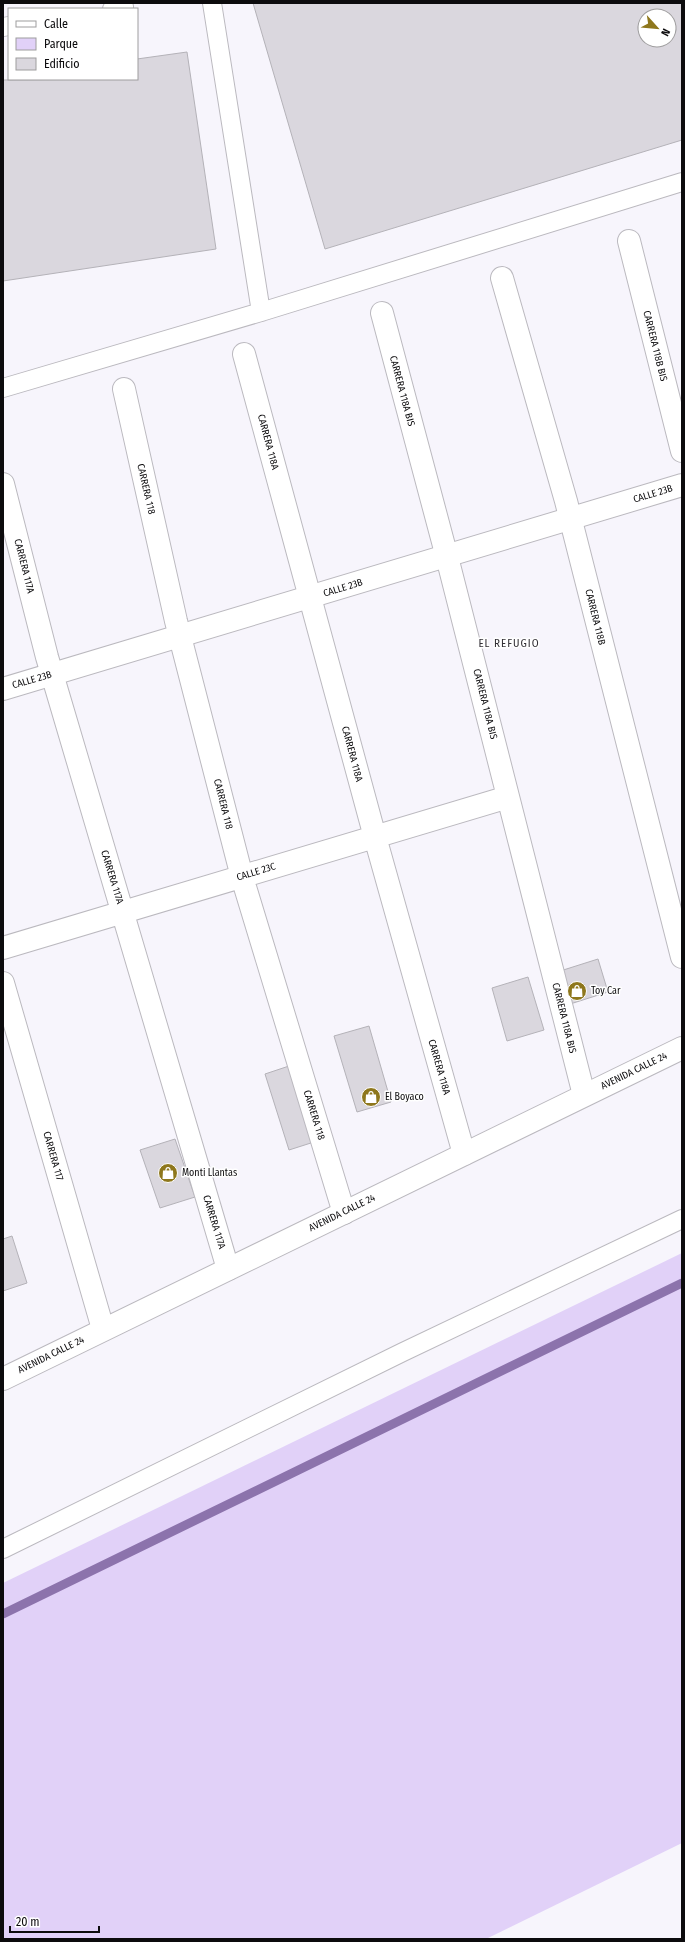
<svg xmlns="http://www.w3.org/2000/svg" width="685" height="1942" viewBox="0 0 685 1942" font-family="'Fira Sans Condensed',sans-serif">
<rect width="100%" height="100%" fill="#f7f5fc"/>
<path fill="#e1d1f8" d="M682 1253V1843L486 1939H3V1583Z"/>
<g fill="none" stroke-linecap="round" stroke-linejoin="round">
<path stroke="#8c73ac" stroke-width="9" d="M3 1614 682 1283"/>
</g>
<path fill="#dad7de" stroke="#b4b2b8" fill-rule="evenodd" d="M253 3H682V140L325 249ZM645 16H669V40H645Z
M187 52 216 249 3 281V80L137 79V59Z
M598 959 608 992 567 1005 557 972Z
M528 977 544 1030 507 1041 492 988Z
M369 1026 391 1102 357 1112 334 1036Z
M289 1066 314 1142 289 1150 265 1074Z
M175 1139 195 1197 160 1208 140 1150Z
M12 1236 27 1283 3 1291V1239Z"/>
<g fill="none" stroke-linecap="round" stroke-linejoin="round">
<defs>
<path id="lane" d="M212 3 261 312
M112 9 124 7 123 3
M3 27 9 26
M3 388 261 312 682 182
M3 1549 403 1352 682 1219"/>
<path id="street" d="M629 241 682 451
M502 278 566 501 682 957
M382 313 447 557 584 1095
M244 354 375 837 464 1154
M124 389 176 621 242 877 344 1213
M3 484 47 657 228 1269
M3 948 508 797
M3 983 103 1329"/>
<path id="secondary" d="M3 689 682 485
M3 1379 682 1048"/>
</defs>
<use href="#lane" stroke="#bbb9bf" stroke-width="20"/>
<use href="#street" stroke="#bbb9bf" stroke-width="24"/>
<use href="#secondary" stroke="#bbb9bf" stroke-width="24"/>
<use href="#lane" stroke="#fff" stroke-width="18"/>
<use href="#street" stroke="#fff" stroke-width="22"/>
<use href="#secondary" stroke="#fff" stroke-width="22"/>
</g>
<defs>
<symbol id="shop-disc" viewBox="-11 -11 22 22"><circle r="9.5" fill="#8e771c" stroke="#fff"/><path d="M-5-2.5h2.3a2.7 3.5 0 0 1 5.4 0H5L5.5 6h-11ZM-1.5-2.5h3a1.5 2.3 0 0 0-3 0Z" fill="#fff"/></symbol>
</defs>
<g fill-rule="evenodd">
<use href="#shop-disc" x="566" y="980" width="22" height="22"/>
<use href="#shop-disc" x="360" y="1086" width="22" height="22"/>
<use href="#shop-disc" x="157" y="1162" width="22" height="22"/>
</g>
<g text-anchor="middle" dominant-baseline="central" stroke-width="3" stroke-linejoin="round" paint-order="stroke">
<g font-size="10" fill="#0c0b0d" stroke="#fff">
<text transform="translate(655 346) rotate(76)">CARRERA 118B BIS</text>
<text transform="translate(402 391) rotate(75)">CARRERA 118A BIS</text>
<text transform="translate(268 442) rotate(75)">CARRERA 118A</text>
<text transform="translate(146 489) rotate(77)">CARRERA 118</text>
<text transform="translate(653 494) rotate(-17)">CALLE 23B</text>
<text transform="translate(24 566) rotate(76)">CARRERA 117A</text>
<text transform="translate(343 588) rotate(-17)">CALLE 23B</text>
<text transform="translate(595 617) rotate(76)">CARRERA 118B</text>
<text transform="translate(32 680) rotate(-16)">CALLE 23B</text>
<text transform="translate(485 704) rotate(76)">CARRERA 118A BIS</text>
<text transform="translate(352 754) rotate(75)">CARRERA 118A</text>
<text transform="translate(223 804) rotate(76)">CARRERA 118</text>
<text transform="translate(256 872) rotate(-17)">CALLE 23C</text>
<text transform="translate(112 877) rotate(73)">CARRERA 117A</text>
<text transform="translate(564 1018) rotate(76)">CARRERA 118A BIS</text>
<text transform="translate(439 1067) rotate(74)">CARRERA 118A</text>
<text transform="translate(634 1071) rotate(-26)">AVENIDA CALLE 24</text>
<text transform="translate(314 1115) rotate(73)">CARRERA 118</text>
<text transform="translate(53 1156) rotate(74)">CARRERA 117</text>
<text transform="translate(342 1213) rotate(-26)">AVENIDA CALLE 24</text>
<text transform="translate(214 1222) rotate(73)">CARRERA 117A</text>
<text transform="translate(51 1355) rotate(-26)">AVENIDA CALLE 24</text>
</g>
<g font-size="10" fill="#0c0b0d" stroke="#fff" text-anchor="start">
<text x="591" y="991">Toy Car</text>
<text x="385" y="1097">El Boyaco</text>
<text x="182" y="1173">Monti Llantas</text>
</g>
<g font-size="11" letter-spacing="1" fill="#322f35" stroke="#fff">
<text x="509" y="643">EL REFUGIO</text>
</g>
</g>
<rect width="685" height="1942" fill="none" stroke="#0c0b0d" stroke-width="8"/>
<rect x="8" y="8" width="130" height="72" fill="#ffffff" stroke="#9e9d9e"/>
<rect x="16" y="21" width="20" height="6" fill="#ffffff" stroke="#9e9d9e"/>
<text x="44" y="28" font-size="12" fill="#0c0b0d">Calle</text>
<rect x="16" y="38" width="20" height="12" fill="#e1d1f8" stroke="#9e9d9e"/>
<text x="44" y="48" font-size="12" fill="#0c0b0d">Parque</text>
<rect x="16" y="58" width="20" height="12" fill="#dad7de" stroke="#9e9d9e"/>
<text x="44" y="68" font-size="12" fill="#0c0b0d">Edificio</text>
<g transform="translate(657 28) rotate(117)"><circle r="19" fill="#ffffff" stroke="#9e9d9e"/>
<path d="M0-3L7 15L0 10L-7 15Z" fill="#8e771c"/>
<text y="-6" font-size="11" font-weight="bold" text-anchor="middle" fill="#0c0b0d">N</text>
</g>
<path d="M10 1926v6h89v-6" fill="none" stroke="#0c0b0d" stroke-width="2"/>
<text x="16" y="1926" font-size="12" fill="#0c0b0d" stroke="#ffffff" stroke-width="3" paint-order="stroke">20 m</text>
</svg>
